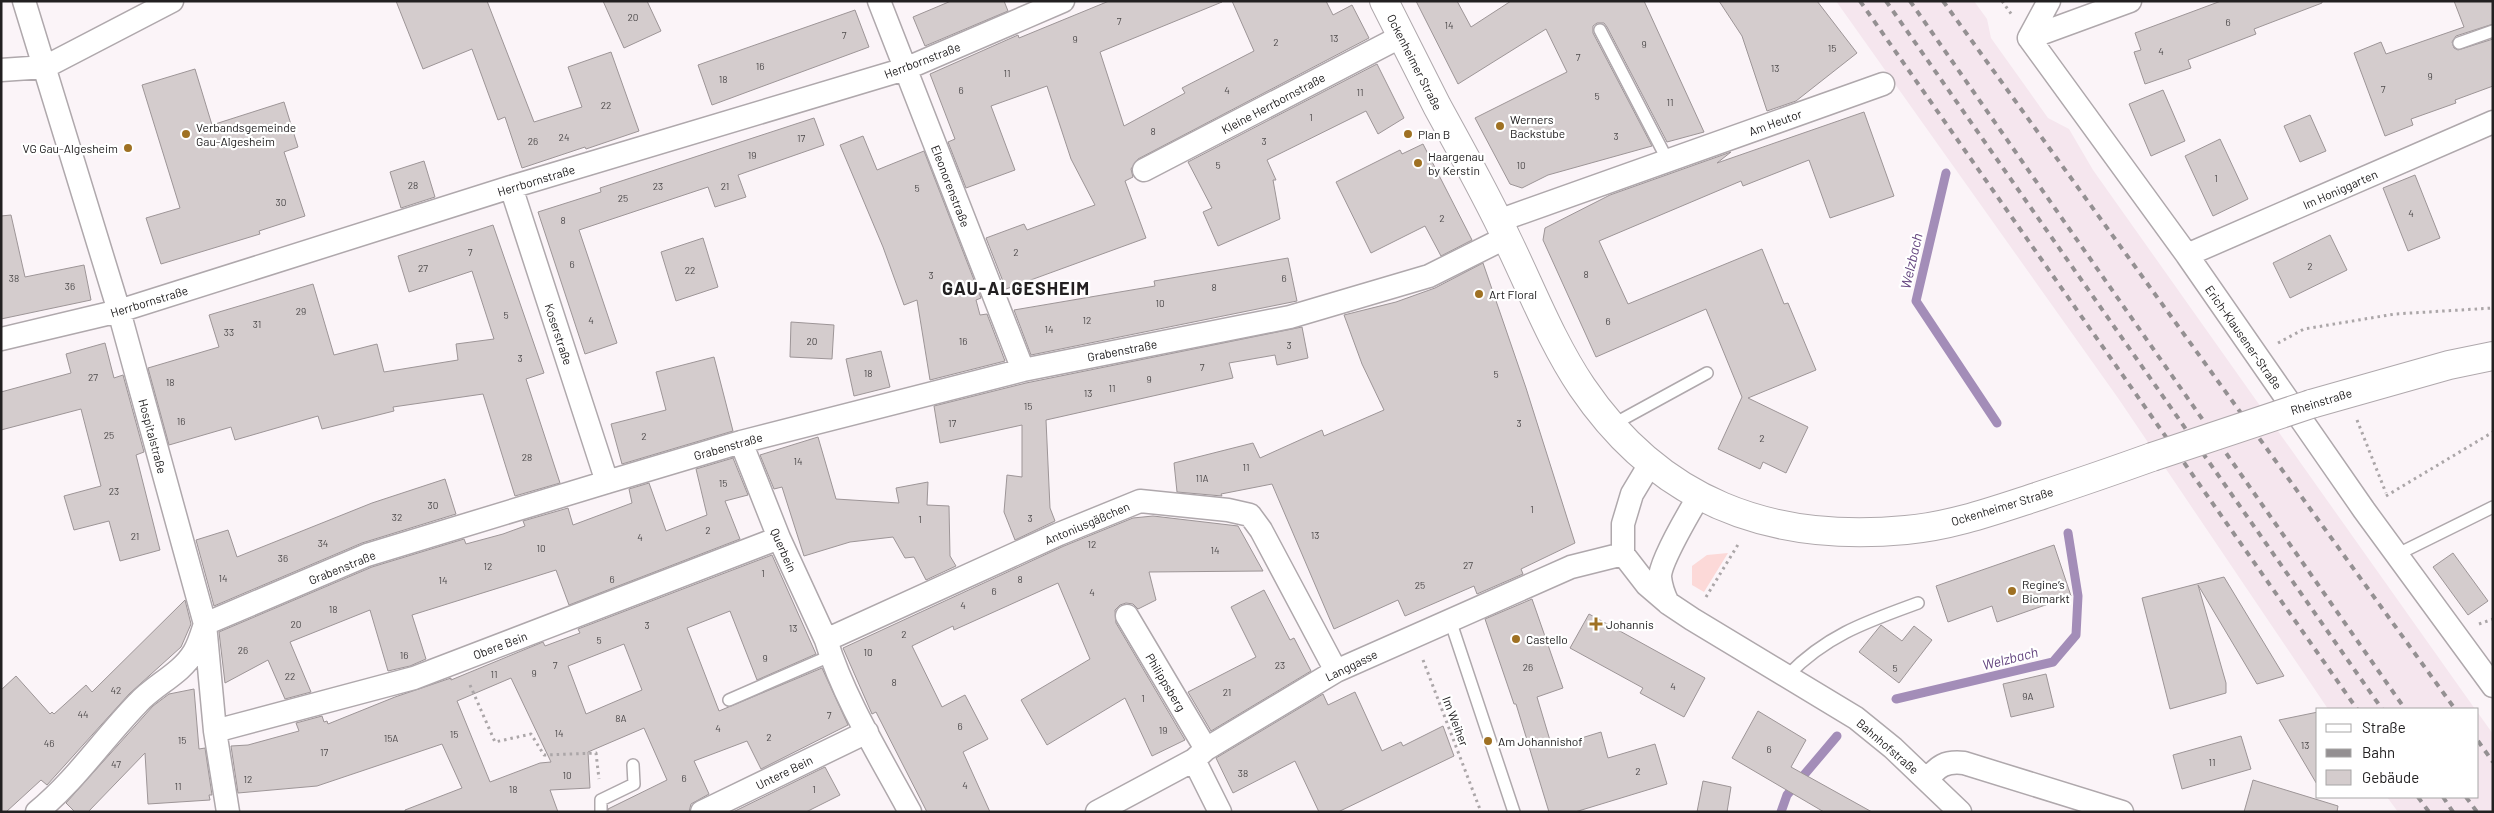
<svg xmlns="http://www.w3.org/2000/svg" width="2494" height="813" viewBox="0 0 2494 813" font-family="Barlow,sans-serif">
<rect width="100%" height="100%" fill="#fbf4f8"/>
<path fill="#f5e6ee" d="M1836 1H1974L1987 19 1991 38 2048 118 2069 129 2093 170 2475 709H2328L2118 398Z
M2478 713 2493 734V812H2398L2387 797H2478Z"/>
<path fill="#fcd9d8" d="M1728 553 1704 592 1692 585V566L1707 555Z"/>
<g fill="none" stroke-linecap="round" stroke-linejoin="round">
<path stroke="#a38db8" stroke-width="9" d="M1946 173 1916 301 1997 423
M1896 699 2053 662 2076 635 2078 596 2068 533
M1781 812 1787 795 1837 736"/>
</g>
<path fill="#d4cccd" stroke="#9d9597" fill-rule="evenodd" d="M396 1H487L534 122 582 107 568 67 611 52 639 131 586 149 585 147 522 168 505 117 498 120 472 49 423 69Z
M603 1H647L661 31 624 48Z
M951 1H1004L1008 11 925 46 913 17Z
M1109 1 1222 2 1100 52 1124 126 1185 93 1182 88 1254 51 1232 1H1326L1333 15 1352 5 1369 38 1138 159 1131 169 1133 177 1125 181 1146 238 1006 289 986 238 1024 224 1027 230 1095 205 1071 159 1047 86 991 106 1015 170 966 188 948 142 955 139 930 74 1018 35 1019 38Z
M1416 1H1457L1471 27 1511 1H1644L1704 132 1667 142 1607 27 1604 23H1597L1593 26V33L1652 146 1548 175 1522 188 1510 184 1475 118 1567 72 1546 29 1458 84Z
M1719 1H1817L1857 53 1796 101 1767 111 1742 36Z
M2221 1H2322V3L2254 29 2256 34 2188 60 2191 68 2145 84 2134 52 2141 50 2135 33Z
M2454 1H2493V24L2456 36 2452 42 2454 48 2458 50 2493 39V86L2455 100 2456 103 2411 119 2413 125 2385 136 2354 53 2381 42 2386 54 2464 27Z
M855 10 869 47 712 105 698 65Z
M1377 64 1404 118 1378 134 1366 111 1267 160 1276 180H1273L1280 219 1218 246 1203 212 1212 208 1188 162Z
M195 69 212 125 284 102 298 147 284 152 305 216 259 231 260 234 161 264 146 218 180 208 142 85Z
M2163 90 2185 141 2151 156 2129 104Z
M1864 112 1894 196 1830 218 1809 160 1743 186 1741 181 1599 241 1628 304 1762 249 1784 304 1788 303 1816 370 1748 398 1808 427 1786 473 1763 462 1760 469 1718 449 1742 397 1706 309 1596 357 1543 240 1545 228 1610 195 1731 152 1717 163Z
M2310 115 2326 151 2300 162 2284 126Z
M814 118 824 145 738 175 746 197 715 207 708 187 579 230 617 343 585 354 538 212 601 192 600 188Z
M863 136 877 170 924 151 981 298 976 300 980 315 987 314 1005 361 930 380 917 300 904 305 883 247 840 145Z
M2220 139 2248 199 2213 216 2185 156Z
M1423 144 1472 240 1441 256 1425 226 1371 253 1336 182 1400 150 1402 154Z
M424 161 435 197 401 208 390 172Z
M2415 175 2440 238 2408 251 2383 188Z
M11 215 25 277 84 265 91 300 1 319V216Z
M493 225 544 373 526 379 560 483 515 496 483 394 393 407 394 411 322 429 318 416 235 440 231 427 169 445 148 368 219 347 209 315 313 284 334 355 377 344 384 372 458 360 456 344 494 339 472 271 409 292 398 256Z
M2330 235 2347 270 2290 298 2273 263Z
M703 238 718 287 676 301 661 252Z
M1288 258 1297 301 1031 355 1014 310 1155 286 1154 281Z
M1483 263 1526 388 1575 543 1521 569 1523 574 1477 594 1474 586 1405 616 1398 600 1334 629 1272 484 1221 494 1222 496 1177 492 1174 463 1253 443 1260 458 1322 430 1324 436 1384 410 1362 364 1344 315 1396 302 1435 288Z
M791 322 834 325 832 359 790 357Z
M1302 327 1308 358 1277 365 1275 355 1229 363 1233 378 1046 420 1050 508 1055 521 1015 540 1004 512 1007 475 1022 477V425L940 443 934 406 1026 383Z
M105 343 114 378 123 375 144 452 136 455 160 550 120 561 109 521 74 530 64 496 101 486 81 409 1 430V392L71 373 66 354Z
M881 351 890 387 854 396 846 359Z
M714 357 733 431 622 464 611 424 666 410 656 372Z
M818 437 836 499 899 503 896 488 928 482 927 505 949 506 950 556 956 566 926 580 914 557 905 558 893 537 850 542 804 556 782 487 774 489 760 455Z
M733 458 748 495 725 501 740 539 569 605 556 570 412 615 426 659 410 666 388 671 370 610 290 642 311 692 285 699 268 660 225 683 219 632 372 567 464 539 466 544 503 534 525 526 523 521 568 508 573 525 632 503 629 489 649 483 666 531 707 515 696 469Z
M445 479 456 514 362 543 214 606 196 540 228 530 237 557 372 503Z
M1153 516 1238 526 1263 571 1149 572 1156 600 1138 609 1133 604 1126 603 1120 605 1115 610 1116 623 1185 740 1152 756 1125 698 1047 745 1021 700 1090 659 1058 583 954 630 953 626 912 646 942 707 965 695 988 739 963 752 990 812H927L876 712 872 714 843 648 1064 546 1133 518Z
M2054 545 2071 596 1997 622 1992 606 1948 622 1936 586Z
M2453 553 2488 601 2468 615 2433 567Z
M772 555 816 654 757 680 730 611 687 628 719 711 822 668 848 725 761 769 747 741 694 761 709 794 691 804 689 812H608V809L667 780 644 728 588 752 590 788 550 790 558 812H405V810L462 788 442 744 317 786 238 793 231 746 248 745 299 731 296 723 322 716 324 722 327 721 328 724 395 697 451 678V680L543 642 545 646 580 633 578 629ZM624 644 642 690 586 714 568 666ZM511 678 551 762 540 763 490 782 457 701Z
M2224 577 2284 676 2257 684 2198 585 2226 683V693L2170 709 2142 598Z
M1264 590 1290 640 1294 638 1311 671 1211 731 1188 692 1256 657 1231 607Z
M1532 599 1563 688 1537 697 1552 747 1601 732 1608 758 1655 744 1667 784 1575 812H1549L1516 704H1514L1485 619Z
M185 600 191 624 181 647 129 694 47 785 41 780 6 812H1V690L16 676 50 714 52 712 54 714 86 685 92 692Z
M1589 614 1705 678 1684 717 1640 693 1643 688 1570 648Z
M1881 625 1902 641 1914 626 1932 640 1899 683 1859 652Z
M2046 674 2054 707 2011 717 2003 684Z
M194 689 199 749 205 748 212 795H209L210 800 148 804 145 753 88 812H75L66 803 153 706 169 694Z
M1355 692 1382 751 1401 742 1403 746 1443 726 1454 756 1338 812H1319L1295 761 1233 793 1216 758 1323 694 1328 705Z
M1758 711 1806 740 1791 767 1872 812H1824L1732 758Z
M2318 712V786L2279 720Z
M2241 736 2251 769 2182 789 2173 755Z
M825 767 840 795 806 812H733Z
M2253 780 2338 806 2337 812H2244Z
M1703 781 1731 787 1727 812H1697Z"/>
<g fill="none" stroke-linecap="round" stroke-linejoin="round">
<defs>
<path id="lane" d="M1600 30 1668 161
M2459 43 2493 31
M1612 425 1707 373
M2398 554 2493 507
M1450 620 1514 812
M1788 675C1827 635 1866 622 1918 603
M729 700 830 656
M601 812V800L634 784 633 765"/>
<path id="street" d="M24 1 119 311 205 624 215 731 228 812
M879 1 1023 370
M2029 38 2187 255 2364 510 2493 686
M2029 38 2130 1
M2029 38 2049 1
M1 70 45 67 172 1
M1144 170 1402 36
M511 187 607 482
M1498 221 1883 84
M2187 255 2493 122
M1 339 119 311 511 187 905 69 1063 1
M741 442 779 538 826 640C844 699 881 758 910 812
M1650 464 1632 494 1623 524V554L1647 585 1668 603 1692 619 1856 718 1893 748 1960 812
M1668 603C1664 595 1661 587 1660 577 1660 562 1690 511 1699 496
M1127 616 1206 749
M826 640 1059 534 1140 501 1228 510 1250 515 1261 530 1336 671
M215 731 414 678 779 538
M1194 760 1220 812
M1927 780C1938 766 1945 761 1964 763L2122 812
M37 812C76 780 103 739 138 703 154 685 181 674 194 652 199 644 202 633 205 624L367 555 607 482 741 442 1023 370 1290 317 1429 276 1507 237
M702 812 867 732
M1097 812 1194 760 1206 749 1336 671 1571 567 1623 554"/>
<path id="secondary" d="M1384 1C1402 36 1419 71 1437 106 1461 150 1486 194 1507 239 1531 288 1551 341 1582 387 1660 502 1770 543 1906 530 1951 526 1993 511 2036 497 2075 484 2113 471 2152 457
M2311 404 2449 365 2493 356"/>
</defs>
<use href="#lane" stroke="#afa8ac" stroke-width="14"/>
<use href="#street" stroke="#afa8ac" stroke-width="25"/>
<use href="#secondary" stroke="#afa8ac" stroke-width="30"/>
<path stroke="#aba6a8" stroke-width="3" stroke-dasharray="2.5 4" stroke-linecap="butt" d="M2002 1 2012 15
M2278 343 2304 329 2395 314 2493 308
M2357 420 2386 493
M2386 496 2493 432
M1706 597 1739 543
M2479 624 2493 619
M1423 660 1481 812
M470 685 495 742 531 734 544 755 596 753 599 779"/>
<use href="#lane" stroke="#fff" stroke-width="11"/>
<use href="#street" stroke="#fff" stroke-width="22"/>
<use href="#secondary" stroke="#fff" stroke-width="28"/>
<path stroke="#949092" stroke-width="4" stroke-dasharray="6 6" stroke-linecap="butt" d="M1860 1 2357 709
M1886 1 2382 709
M1910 1 2405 709
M1943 1 2455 709
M2478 741 2493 762
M2418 797 2429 812
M2443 797 2453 812
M2466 797 2477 812"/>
<defs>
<path id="secondary-bridge" d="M2152 457 2311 404"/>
</defs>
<use href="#secondary-bridge" stroke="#afa8ac" stroke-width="30" stroke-linecap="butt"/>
<use href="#secondary-bridge" stroke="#fff" stroke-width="28"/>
</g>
<g fill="#9f7123" stroke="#fff" stroke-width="2">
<circle cx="1500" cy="126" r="5"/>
<circle cx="186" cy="134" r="5"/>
<circle cx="1408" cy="134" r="5"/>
<circle cx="128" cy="148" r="5"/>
<circle cx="1418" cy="163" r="5"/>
<circle cx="1479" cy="294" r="5"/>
<circle cx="2012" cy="591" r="5"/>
<path d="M1593.5 616.5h5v5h5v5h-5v5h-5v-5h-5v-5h5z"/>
<circle cx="1516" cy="639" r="5"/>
<circle cx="1488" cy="741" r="5"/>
</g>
<g text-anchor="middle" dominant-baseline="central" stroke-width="4.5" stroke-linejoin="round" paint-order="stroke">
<g font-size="10" fill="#4e4b4c">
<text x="633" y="17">20</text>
<text x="1119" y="21">7</text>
<text x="2228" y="22">6</text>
<text x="1449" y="25">14</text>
<text x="844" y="35">7</text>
<text x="1334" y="38">13</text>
<text x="1075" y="39">9</text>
<text x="1276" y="42">2</text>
<text x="1644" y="44">9</text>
<text x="1832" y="48">15</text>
<text x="2161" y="51">4</text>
<text x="1578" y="57">7</text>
<text x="760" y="66">16</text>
<text x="1775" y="68">13</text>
<text x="1007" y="73">11</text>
<text x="2430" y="76">9</text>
<text x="723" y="79">18</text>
<text x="2383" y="89">7</text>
<text x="961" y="90">6</text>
<text x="1227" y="90">4</text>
<text x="1360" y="92">11</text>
<text x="1597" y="96">5</text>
<text x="1670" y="102">11</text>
<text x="606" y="105">22</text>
<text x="1311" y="117">1</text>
<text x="1153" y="131">8</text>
<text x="1616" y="136">3</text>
<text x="564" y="137">24</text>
<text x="801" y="138">17</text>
<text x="533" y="141">26</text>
<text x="1264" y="141">3</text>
<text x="752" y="155">19</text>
<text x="1218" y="165">5</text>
<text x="1521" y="165">10</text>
<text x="2216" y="178">1</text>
<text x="413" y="185">28</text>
<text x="658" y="186">23</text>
<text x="725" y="186">21</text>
<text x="917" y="188">5</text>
<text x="623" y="198">25</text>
<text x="281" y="202">30</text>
<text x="2411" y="213">4</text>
<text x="1442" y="218">2</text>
<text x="563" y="220">8</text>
<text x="470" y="252">7</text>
<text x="1016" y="252">2</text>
<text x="572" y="264">6</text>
<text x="2310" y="266">2</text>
<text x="423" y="268">27</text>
<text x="690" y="270">22</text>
<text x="1586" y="274">8</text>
<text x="931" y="275">3</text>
<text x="14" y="278">38</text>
<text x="1284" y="278">6</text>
<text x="70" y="286">36</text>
<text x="1214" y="287">8</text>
<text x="1160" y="303">10</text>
<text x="301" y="311">29</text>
<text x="506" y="315">5</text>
<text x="591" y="320">4</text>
<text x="1087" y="320">12</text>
<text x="1608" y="321">6</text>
<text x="257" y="324">31</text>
<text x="1049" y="329">14</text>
<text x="229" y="332">33</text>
<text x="812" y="341">20</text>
<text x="963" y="341">16</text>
<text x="1289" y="345">3</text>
<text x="520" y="358">3</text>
<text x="1202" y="367">7</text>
<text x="868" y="373">18</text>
<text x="1496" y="374">5</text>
<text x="93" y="377">27</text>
<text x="1149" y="379">9</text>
<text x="170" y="382">18</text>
<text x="1112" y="388">11</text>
<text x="1088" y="393">13</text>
<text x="1028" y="406">15</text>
<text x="181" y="421">16</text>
<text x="952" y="423">17</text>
<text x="1519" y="423">3</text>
<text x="109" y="435">25</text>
<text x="644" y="436">2</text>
<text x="1762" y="438">2</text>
<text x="527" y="457">28</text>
<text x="798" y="461">14</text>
<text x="1246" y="467">11</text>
<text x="1202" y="478">11A</text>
<text x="723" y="483">15</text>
<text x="114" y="491">23</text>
<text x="433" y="505">30</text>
<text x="1532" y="509">1</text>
<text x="397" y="517">32</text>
<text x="1030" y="518">3</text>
<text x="920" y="519">1</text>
<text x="708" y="530">2</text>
<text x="1315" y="535">13</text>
<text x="135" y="536">21</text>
<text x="640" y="537">4</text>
<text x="323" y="543">34</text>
<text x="1092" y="544">12</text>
<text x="541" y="548">10</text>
<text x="1215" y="550">14</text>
<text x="283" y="558">36</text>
<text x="1468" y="565">27</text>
<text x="488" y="566">12</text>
<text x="763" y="573">1</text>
<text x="223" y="578">14</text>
<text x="612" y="579">6</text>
<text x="1020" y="579">8</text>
<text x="443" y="580">14</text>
<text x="1420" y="585">25</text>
<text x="994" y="591">6</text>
<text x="1092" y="592">4</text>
<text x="963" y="605">4</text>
<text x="333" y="609">18</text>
<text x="296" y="624">20</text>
<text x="647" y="625">3</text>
<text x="793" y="628">13</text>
<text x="904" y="634">2</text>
<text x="599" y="640">5</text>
<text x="243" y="650">26</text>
<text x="868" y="652">10</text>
<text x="404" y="655">16</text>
<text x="765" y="658">9</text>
<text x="555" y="665">7</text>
<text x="1280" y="665">23</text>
<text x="1528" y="667">26</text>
<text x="1895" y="668">5</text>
<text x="534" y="673">9</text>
<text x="494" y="674">11</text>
<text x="290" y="676">22</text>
<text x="894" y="682">8</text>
<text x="1673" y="686">4</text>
<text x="116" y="690">42</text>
<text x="1227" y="692">21</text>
<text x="2028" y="696">9A</text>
<text x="1143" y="698">1</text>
<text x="83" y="714">44</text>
<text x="829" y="715">7</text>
<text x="621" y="718">8A</text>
<text x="960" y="726">6</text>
<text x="718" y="728">4</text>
<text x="1163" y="730">19</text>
<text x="559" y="733">14</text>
<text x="454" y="734">15</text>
<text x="769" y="737">2</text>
<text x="391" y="738">15A</text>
<text x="182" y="740">15</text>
<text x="49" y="743">46</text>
<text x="2305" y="745">13</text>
<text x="1769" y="749">6</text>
<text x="324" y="752">17</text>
<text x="2212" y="762">11</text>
<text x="116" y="764">47</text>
<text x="1638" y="771">2</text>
<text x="1243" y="773">38</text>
<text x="567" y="775">10</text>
<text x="684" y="778">6</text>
<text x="248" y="779">12</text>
<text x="965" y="785">4</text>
<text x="178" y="786">11</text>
<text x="513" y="789">18</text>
<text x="814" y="789">1</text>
</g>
<g font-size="12" fill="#222021" stroke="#fff">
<text transform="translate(922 60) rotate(-21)">Herrbornstraße</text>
<text transform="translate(1415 62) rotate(63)">Ockenheimer Straße</text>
<text transform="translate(1273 103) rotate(-28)">Kleine Herrbornstraße</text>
<text transform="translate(1775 122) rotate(-20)">Am Heutor</text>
<text transform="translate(536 180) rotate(-17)">Herrbornstraße</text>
<text transform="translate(951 186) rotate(69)">Eleonorenstraße</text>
<text transform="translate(2340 189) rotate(-24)">Im Honiggarten</text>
<text transform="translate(149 301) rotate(-17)">Herrbornstraße</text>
<text transform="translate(559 334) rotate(72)">Koserstraße</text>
<text transform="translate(2244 337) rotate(55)">Erich-Klausener-Straße</text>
<text transform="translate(1122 350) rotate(-11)">Grabenstraße</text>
<text transform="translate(2321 401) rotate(-17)">Rheinstraße</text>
<text transform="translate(153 436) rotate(75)">Hospitalstraße</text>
<text transform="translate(728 446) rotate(-16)">Grabenstraße</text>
<text transform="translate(2002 506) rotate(-17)">Ockenheimer Straße</text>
<text transform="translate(1087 523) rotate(-23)">Antoniusgäßchen</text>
<text transform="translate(784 550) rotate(66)">Querbein</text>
<text transform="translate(342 567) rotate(-22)">Grabenstraße</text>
<text transform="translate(500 645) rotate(-21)">Obere Bein</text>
<text transform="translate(1351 665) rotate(-26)">Langgasse</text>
<text transform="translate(1166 682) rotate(59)">Philippsberg</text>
<text transform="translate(1456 721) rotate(69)">Im Weiher</text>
<text transform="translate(1888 746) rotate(41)">Bahnhofstraße</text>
<text transform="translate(784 772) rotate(-26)">Untere Bein</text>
</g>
<g font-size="12" fill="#222021" stroke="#fff" text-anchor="start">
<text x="1510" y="119">Werners<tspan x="1510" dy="14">Backstube</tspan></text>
<text x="196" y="127">Verbandsgemeinde<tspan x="196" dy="14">Gau-Algesheim</tspan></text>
<text x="1418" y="134">Plan B</text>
<text x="118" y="148" text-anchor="end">VG Gau-Algesheim</text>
<text x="1428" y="156">Haargenau<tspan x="1428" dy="14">by Kerstin</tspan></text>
<text x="1489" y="294">Art Floral</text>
<text x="2022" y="584">Regine‘s<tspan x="2022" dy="14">Biomarkt</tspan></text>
<text x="1606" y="624">Johannis</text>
<text x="1526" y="639">Castello</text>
<text x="1498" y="741">Am Johannishof</text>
</g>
<g font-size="14" font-style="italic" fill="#64457f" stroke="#fff">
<text transform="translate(1911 261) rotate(-77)">Welzbach</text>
<text transform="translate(2010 658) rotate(-14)">Welzbach</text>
</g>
<g font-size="18" font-weight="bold" letter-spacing="1" fill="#222021" stroke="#fff">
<text x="1016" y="288">GAU-ALGESHEIM</text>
</g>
</g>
<rect width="2494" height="813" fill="none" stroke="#222021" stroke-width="5"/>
<rect x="2316" y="708" width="162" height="90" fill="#ffffff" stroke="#a7a6a6"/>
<rect x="2326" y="724" width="25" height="8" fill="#ffffff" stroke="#a7a6a6"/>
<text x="2362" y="733" font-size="15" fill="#222021">Straße</text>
<rect x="2326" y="749" width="25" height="8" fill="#949092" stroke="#a7a6a6"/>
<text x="2362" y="758" font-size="15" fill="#222021">Bahn</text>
<rect x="2326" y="770" width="25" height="15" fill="#d4cccd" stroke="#a7a6a6"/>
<text x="2362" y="783" font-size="15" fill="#222021">Gebäude</text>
</svg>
